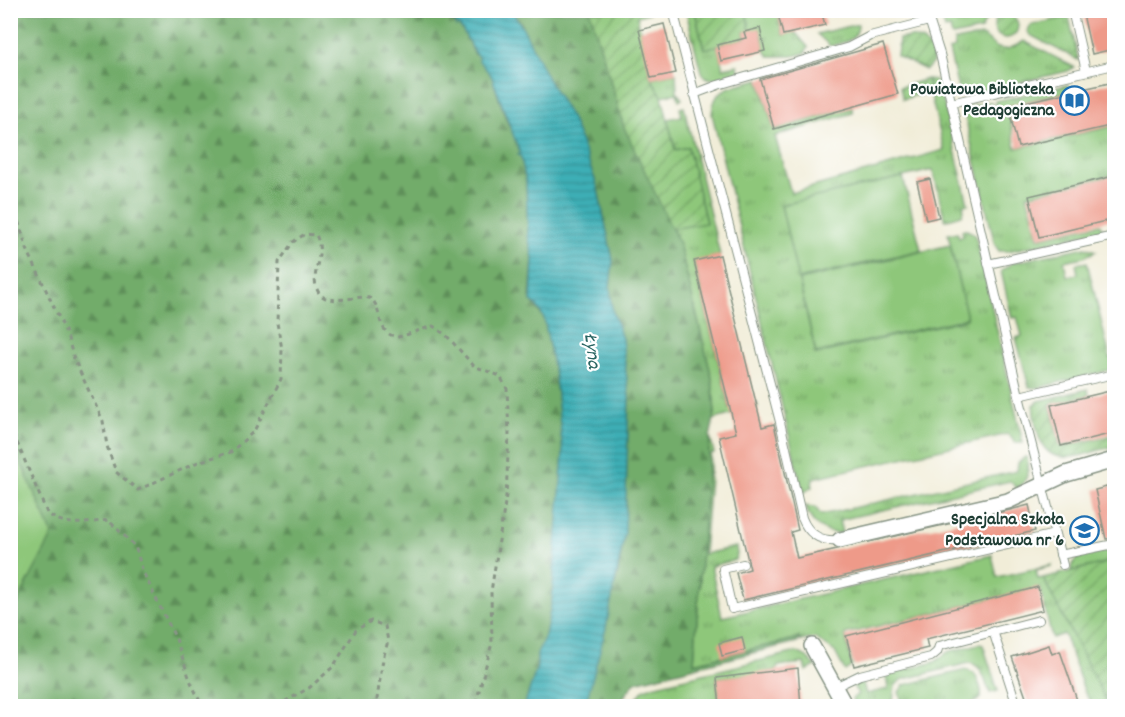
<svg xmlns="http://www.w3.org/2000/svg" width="1125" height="717" viewBox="0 0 1125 717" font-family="Dekko,sans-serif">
<defs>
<pattern id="grass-tufts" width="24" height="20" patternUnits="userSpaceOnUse" patternTransform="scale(1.5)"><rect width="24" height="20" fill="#8ec77a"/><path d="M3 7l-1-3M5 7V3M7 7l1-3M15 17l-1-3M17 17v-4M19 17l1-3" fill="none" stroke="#73a365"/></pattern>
<pattern id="forest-firs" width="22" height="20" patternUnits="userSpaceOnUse" patternTransform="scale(1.5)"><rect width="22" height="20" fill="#72ac6a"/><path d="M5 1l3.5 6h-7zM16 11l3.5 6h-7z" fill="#5d8d58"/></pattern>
<pattern id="garden-furrows" width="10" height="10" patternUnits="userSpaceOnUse" patternTransform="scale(1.5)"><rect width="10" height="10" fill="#8ec77a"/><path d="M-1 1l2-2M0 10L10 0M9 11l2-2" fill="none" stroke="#73a365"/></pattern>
<pattern id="water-rules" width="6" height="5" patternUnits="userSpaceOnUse" patternTransform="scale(1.5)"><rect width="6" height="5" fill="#3eafb6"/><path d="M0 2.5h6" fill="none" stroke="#339095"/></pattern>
</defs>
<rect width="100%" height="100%" fill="#fff"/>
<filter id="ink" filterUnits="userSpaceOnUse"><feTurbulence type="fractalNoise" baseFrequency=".0167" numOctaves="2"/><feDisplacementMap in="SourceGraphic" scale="12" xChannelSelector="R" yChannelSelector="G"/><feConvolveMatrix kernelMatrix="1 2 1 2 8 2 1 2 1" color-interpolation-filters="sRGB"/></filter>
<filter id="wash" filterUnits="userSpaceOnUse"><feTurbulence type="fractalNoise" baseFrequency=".008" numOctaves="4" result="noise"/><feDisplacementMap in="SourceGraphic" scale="24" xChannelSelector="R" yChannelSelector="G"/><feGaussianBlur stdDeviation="1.35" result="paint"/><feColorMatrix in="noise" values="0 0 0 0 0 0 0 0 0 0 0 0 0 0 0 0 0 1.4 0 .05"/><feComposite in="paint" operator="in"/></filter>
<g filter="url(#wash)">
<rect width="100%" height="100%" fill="#f1edd8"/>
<path fill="url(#grass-tufts)" stroke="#568257" stroke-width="1.5" d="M686 11H695L704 49 717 45 723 68 738 65 739 71C727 76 709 85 701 72Z
M746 11H777L783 35 795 32 808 47 805 53 793 56H769L765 51 760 29 750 31Z
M940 11V10L990 11 981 30 952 36 950 28 945 29Z
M1069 17 1077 54 1078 60 1030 35 1027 31 1031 25Z
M858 24C858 41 844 42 830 46L817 34Z
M981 36C987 37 987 40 992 44 1004 54 1014 47 1024 41L1074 67 1068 71 967 94H959L949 50 955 48 954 41Z
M676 73 677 91 682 99 679 100 677 93 662 96 651 78Z
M759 79 774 130 852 108 853 113 775 136 791 193 944 150 927 79 934 80 939 84 968 204 963 205 964 210 962 215 945 220 933 170 781 205 816 354 967 319 948 234 957 232 959 237 963 236 962 230H967L975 234 1023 443 1015 442 1008 434 813 478 812 487 803 493 712 114C713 85 736 86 759 79Z
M1068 85 1069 91 1007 106 1016 148 1114 126V175L1027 195 1038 238 1100 224 1103 230 1009 251H999L995 245 965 117 966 111 971 106 991 102 993 112H997L995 101Z
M684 107 720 255 694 262 730 409 757 403 758 407 713 420 715 413 712 378 679 243 672 229 706 222 688 147 676 150 667 119 682 116 680 108Z
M1085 247 1096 251 1084 257 1064 261 1067 276 1078 274 1076 264 1087 262 1110 358 1114 357V369L1037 388 1029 387 1016 338 1022 336 1017 317 1012 318 1001 271 1012 263Z
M710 437 714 453 711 454 710 474H708L710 478 704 554 736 547 737 554 735 560 711 566 722 617 992 555 997 577 1052 565 1051 566 1036 570 1038 579 1043 578 1109 706H1093L1085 693 1064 634 1052 638 1040 587 845 634 852 666 845 671 835 652 815 638 801 641 799 638 694 663Z
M1025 457H1027C1030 471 1028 480 1017 489L1010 481 839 520 842 533C823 534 810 524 806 506L815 507 821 515 1017 471 1018 463Z
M1114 548V561L1071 571C1070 552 1100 552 1114 548Z
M979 644 983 645 998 691 990 693C984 682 984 665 969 663L901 680 895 686 893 701 879 706H856L852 699 858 694 853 685 860 682 863 683 866 694 888 689 886 677 889 674 935 662 948 652Z
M797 652 807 657 816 666 806 671 804 663 778 666 777 670 767 672V673L717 678 720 706H631L643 690 652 686Z
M966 670 974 673C977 679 983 689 981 696 976 712 918 706 903 706L899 692 904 685Z"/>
<path fill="url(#forest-firs)" stroke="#48744f" stroke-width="1.5" d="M447 10 456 25H458L463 31 475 55 478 56 491 75 507 122 516 138 521 157 526 182 528 235 533 258 530 298 544 318 555 376 563 453 552 600 545 636 537 654V667L524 706H11V614L50 540 52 533 11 441 10 11Z
M512 11H590L624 127 679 243 712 378 715 414 710 437 694 663 799 638 801 641 635 682 617 706H585L618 572 625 532 629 396 622 339 612 309 610 287 613 260 597 185 572 119 549 81 523 28Z"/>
<path fill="url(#garden-furrows)" stroke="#568257" stroke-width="1.5" d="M590 11H649V13L637 16 651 78 662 96 675 150 688 147 706 223 672 229 624 127Z
M695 11H746L750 31 744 32 746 38 704 49Z
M994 26a12 12 0 1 1 24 0a12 12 0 1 1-24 0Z
M911 37 923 41 933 52V62L926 70 897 56 899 39Z
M927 79 930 92 903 99 900 87Z
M1088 389 1089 395 1050 404 1060 447 1114 435V446C1086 453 1047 473 1038 433 1036 424 1032 413 1034 405L1039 401Z
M1114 561V706H1109L1043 578Z"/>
<path fill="#8ec77a" stroke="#568257" stroke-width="1.5" d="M903 177 921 250 798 279 781 205Z
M950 245 967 318 816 353 799 280Z
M11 441 52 533 50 540 11 614Z"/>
<path fill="url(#water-rules)" stroke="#2e7675" stroke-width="1.5" d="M448 11H512L523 28 549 81 572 119 597 185 613 260 610 287 612 309 622 339 629 396 625 532 606 628 585 706H524L537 667V654L545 636 552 600 563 453 555 376 544 318 536 304 531 301 533 258 528 236 526 182 521 157 518 155 520 153 491 75 479 61 478 56 476 55 463 31 458 25 456 27V22L450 14H448Z"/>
<g id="blocks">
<path fill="#ee9a89" d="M777 10H821L825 25 783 35Z
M1082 10H1114V49L1092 54Z
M664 24 676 73 651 78 639 30Z
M760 28 765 51 721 61 717 45 746 38 744 32Z
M883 44 898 94 774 129 760 79Z
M1114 82V125L1018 147 1008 106Z
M1114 176V219L1039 237 1029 196Z
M930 179 939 217 926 220 917 182Z
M720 255 762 427 774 424 798 530 791 532 797 558 1010 510 1029 505 1035 531 743 600 736 573 750 569 719 437 736 433 694 261Z
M1114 390V433L1061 446 1051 405Z
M1114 485V538L1106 539 1095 490Z
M1038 587 1043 610 926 639 928 648 854 666 846 636Z
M742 637 745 650 722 656 719 643Z
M1049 645 1052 654 1060 651 1079 706H1029L1012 657Z
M798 668 801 706H720L717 678Z"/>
</g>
</g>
<g filter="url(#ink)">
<use href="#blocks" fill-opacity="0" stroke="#889586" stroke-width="1.5"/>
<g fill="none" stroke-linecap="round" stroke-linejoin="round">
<defs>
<path id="lane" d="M673 10 780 422 802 518C809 536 822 542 840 540
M926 10 940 54 1019 396 1063 565
M1072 10 1086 71
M694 94 718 85 849 47 870 36 929 21
M951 103 1114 65
M988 264 1114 236
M1019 396 1114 374
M1060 555 1114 544
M743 564 723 569 732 609 1055 534
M993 631 1017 706
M835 687 860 675 931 657 937 652 939 646 1039 620"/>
<path id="street" d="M840 540 1008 501 1066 474 1114 460
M812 646 845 706"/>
</defs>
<use href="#lane" stroke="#889586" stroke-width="10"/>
<use href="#street" stroke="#889586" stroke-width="18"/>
<path stroke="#889586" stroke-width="3" stroke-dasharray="4.5 4.5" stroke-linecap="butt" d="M10 206 16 214 27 249 67 335 74 359 103 421 107 446 116 472 138 490 198 462 231 452 254 431 281 379 282 349 277 323 279 262 293 242 305 234 316 235C326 254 310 272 317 289 324 309 356 294 369 298 383 303 374 333 397 337 402 337 425 328 433 326L446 335 474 366 500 376 507 389 509 433 506 496 491 592 492 643 475 706
M10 426 47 513C65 528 86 523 108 520L135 546 143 572 176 639 190 680 202 706
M277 706 309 688 333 667 356 630 371 621 385 626 388 641 383 659 376 706"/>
<use href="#lane" stroke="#fff" stroke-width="8"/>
<use href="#street" stroke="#fff" stroke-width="15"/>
</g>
</g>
<defs>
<symbol id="library-ring" viewBox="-11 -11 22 22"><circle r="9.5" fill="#fff" stroke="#1f6fb2" stroke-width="1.5"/><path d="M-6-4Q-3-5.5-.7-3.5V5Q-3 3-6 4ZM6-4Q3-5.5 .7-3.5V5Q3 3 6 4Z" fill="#1f6fb2"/></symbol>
<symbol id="school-ring" viewBox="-11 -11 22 22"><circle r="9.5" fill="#fff" stroke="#1f6fb2" stroke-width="1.5"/><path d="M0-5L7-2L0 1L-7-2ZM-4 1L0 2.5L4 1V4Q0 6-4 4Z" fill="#1f6fb2"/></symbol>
</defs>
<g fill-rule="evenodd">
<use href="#library-ring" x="1058" y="84" width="33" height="33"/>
<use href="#school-ring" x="1068" y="514" width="33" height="33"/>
</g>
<g text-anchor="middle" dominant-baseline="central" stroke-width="4.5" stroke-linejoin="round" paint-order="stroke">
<g font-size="18" font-weight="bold" fill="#1f3d34" stroke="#fff" text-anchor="end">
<text x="1054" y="90">Powiatowa Biblioteka<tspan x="1054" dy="21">Pedagogiczna</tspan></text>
<text x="1064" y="520">Specjalna Szkoła<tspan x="1064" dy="21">Podstawowa nr 6</tspan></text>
</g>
<g font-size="20" font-style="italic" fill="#2a6562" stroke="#fff">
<text transform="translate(591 351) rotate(83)">Łyna</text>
</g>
</g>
<rect width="1125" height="717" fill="none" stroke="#fff" stroke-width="36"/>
</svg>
